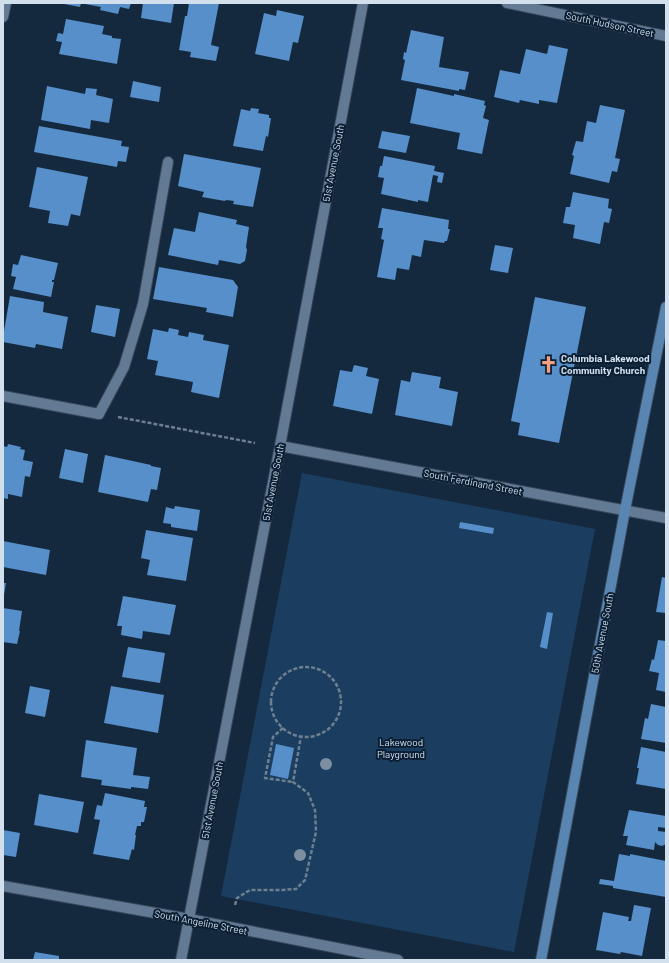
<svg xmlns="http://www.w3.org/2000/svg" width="669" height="963" viewBox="0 0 669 963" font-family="Barlow,sans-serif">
<rect width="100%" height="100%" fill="#14293e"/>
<path fill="#1b3e60" d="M302 473 595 529 514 952 221 896Z"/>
<path fill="#568fc9" d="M64 3H81L80 7 64 4Z
M85 3H131L129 9 120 7 118 14 100 10 101 7 85 4Z
M143 3H174L171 23 141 18Z
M189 3H219L211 45 219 47 216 61 190 57 191 52 179 50 185 16H187Z
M277 10 304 16 298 43 293 42 289 61 255 54 264 13 276 16Z
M66 19 104 26 102 34 112 36V38L121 39 117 64 59 54 62 42 56 41 58 33 63 34Z
M411 30 444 37 440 60 439 67 469 72 465 90 459 89V91L401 80 405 60 403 59 404 52 406 53Z
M549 45 568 49 557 103 539 100V104L520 100 519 103 494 97 500 70 520 74 526 49 547 54Z
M133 81 161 87 159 102 130 97Z
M47 86 85 94 86 88 97 89 96 95 113 99 109 123 91 120 90 129 41 120Z
M417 88 454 96V94L485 101 484 105 486 106 483 118 489 120 482 154 457 149 460 133 410 123Z
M600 105 625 110 615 158 620 159 617 172 612 171 609 183 570 174 574 156 572 155 576 141 583 142 587 121 596 123Z
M251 108 259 109 258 113 269 115V118H271L268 137 266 136 263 151 233 146 241 109 250 111Z
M39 126 122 141 121 146 129 147 126 162 118 161 117 167 34 152Z
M382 131 410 136 406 153 378 148Z
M184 154 261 168 253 207 233 204 234 201 226 200 225 201 202 197 204 192 178 186Z
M384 156 435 166 434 171 444 173 442 183 437 182 438 176 433 175 428 202 418 200V202L381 194 384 178 378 177 380 166H382Z
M37 167 88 177 80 216 71 214 68 226 48 223 50 211 29 207Z
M573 192 609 199 608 208 612 209 609 223 604 222 600 244 573 238 575 225 563 223 566 207H570Z
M382 208 449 220 448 229H450L447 241H445L444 243 424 240 421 257 412 255 409 270 397 268 395 280 377 277 384 240 381 239 383 228H378Z
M199 212 237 220 236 224 249 227 246 247 247 250 245 261 240 264 219 260 218 265 168 255 174 228 195 232Z
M495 245 513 248 508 273 490 270Z
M21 255 58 263 54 280H52V282H54L51 297 13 289 16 277 11 276 13 264 18 265Z
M159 267 233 280 238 287 233 317 206 312 207 308 153 299Z
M10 296 44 302 43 312 68 317 62 349 36 344 35 348 3 342V337Z
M535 297 586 307 559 443 518 435 520 423 511 421Z
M96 305 120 309 115 337 91 332Z
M169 328 179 330 178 335 188 337 189 332 204 335 203 340 229 345 219 398 191 392 193 382 155 375 158 361 147 359 153 329 168 332Z
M354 365 368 368 366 376 379 379 372 414 333 406 340 370 352 372Z
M412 372 441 377 439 388 458 392 452 426 395 415 401 380 410 382Z
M8 444 21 447 20 449 25 450 23 460 33 462 30 477 25 476 22 497 8 494V499L3 498V446L7 447Z
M65 449 88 454 83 483 59 478Z
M105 455 151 465V466L161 468 157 490 151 489 148 502 98 492Z
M175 506 200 510 197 531 171 527V524L163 523 166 507 174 509Z
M460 522 494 528 493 534 459 528Z
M146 530 193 538 186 581 147 575 150 560 141 558Z
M3 541 50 550 46 575 3 567Z
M662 577 666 578V613L656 612Z
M3 583H6L4 595H3Z
M123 596 176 605 170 635 143 631 142 639 121 635 122 626H117Z
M3 608 22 611 19 631H20L17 644 3 642Z
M547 612 553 613 547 649 540 647Z
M658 640 666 641V692L656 690 659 673 649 671 652 659 654 660Z
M128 647 165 653 160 683 122 677Z
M30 686 50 690 45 717 25 713Z
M111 686 164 695 158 733 104 723Z
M651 704 666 707V743L641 739 645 718 648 719Z
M86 740 137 748 133 775 150 777 148 789 131 787V789L101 785 102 780 81 777Z
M276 744 294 748 288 779 270 775Z
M641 747 666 752V789L636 784 639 768H637Z
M105 793 145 801 144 807H147L144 822H141V826H137L135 835H136L134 850 132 849 129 860 93 854 100 820 94 819 97 805 102 806Z
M39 794 84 802 78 833 34 825Z
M629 810 666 816V828L658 827V831L666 832V844L662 846 658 845 655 842 654 850 626 845 628 836H623Z
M3 830 20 833 16 857 3 855Z
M619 854 630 856V854L666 861V897L613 888V886L599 884 600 879 614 881Z
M634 905 651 908 642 956 621 952 620 954 596 950 603 912 629 917 628 921H631Z
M35 952 59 956V960H33Z"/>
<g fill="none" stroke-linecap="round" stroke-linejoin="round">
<defs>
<path id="lane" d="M99 414 124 367 143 304 168 162"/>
<path id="street" d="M507 3 666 36
M3 17 6 3
M3 396 99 414
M280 446 666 518
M3 886 189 919 398 960
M181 960 280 446 363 3"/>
<path id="secondary" d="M541 960 625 510 666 307"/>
</defs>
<use href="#lane" stroke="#374758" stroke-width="12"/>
<use href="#street" stroke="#374758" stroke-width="12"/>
<use href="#secondary" stroke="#374758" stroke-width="12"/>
<path stroke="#6e7f91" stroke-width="2.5" stroke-dasharray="4 2" stroke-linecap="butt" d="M118 417 255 443
M271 702a35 35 0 1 1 70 0a35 35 0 1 1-70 0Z
M283 728 273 737 265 778 293 782
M235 905 237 898 250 890H282L296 889 305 880 316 832 315 810 308 793 293 782 301 736"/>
<use href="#lane" stroke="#637a94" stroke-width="10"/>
<use href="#street" stroke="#637a94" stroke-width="10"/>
<use href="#secondary" stroke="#5885b2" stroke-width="10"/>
</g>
<g fill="#7c8ea0">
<circle cx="326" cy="764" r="6"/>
<circle cx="300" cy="855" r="6"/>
</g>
<defs>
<symbol id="church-bare" viewBox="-9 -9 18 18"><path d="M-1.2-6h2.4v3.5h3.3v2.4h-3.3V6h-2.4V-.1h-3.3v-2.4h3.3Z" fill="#f39f82" stroke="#0a1f33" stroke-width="2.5" paint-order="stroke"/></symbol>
</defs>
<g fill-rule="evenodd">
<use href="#church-bare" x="536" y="352" width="25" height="25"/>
</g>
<g text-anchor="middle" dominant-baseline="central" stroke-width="4" stroke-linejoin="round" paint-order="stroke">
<g font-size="10" fill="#d2dfed" stroke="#0a1f33">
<text transform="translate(610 24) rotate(12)">South Hudson Street</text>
<text transform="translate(333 163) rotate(-79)">51st Avenue South</text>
<text transform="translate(273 482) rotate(-79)">51st Avenue South</text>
<text transform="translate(473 482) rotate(11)">South Ferdinand Street</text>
<text transform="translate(602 633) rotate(-79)">50th Avenue South</text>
<text transform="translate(212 800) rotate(-79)">51st Avenue South</text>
<text transform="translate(201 922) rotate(11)">South Angeline Street</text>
</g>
<g font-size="10" font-weight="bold" fill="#d2dfed" stroke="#0a1f33" text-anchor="start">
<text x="561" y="358">Columbia Lakewood<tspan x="561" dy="12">Community Church</tspan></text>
</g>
<g font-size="10" fill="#d2e1f1" stroke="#0a1f33">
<text x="401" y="742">Lakewood<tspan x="401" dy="12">Playground</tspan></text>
</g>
</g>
<rect width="669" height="963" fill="none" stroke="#d2dfed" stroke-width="8"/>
</svg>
